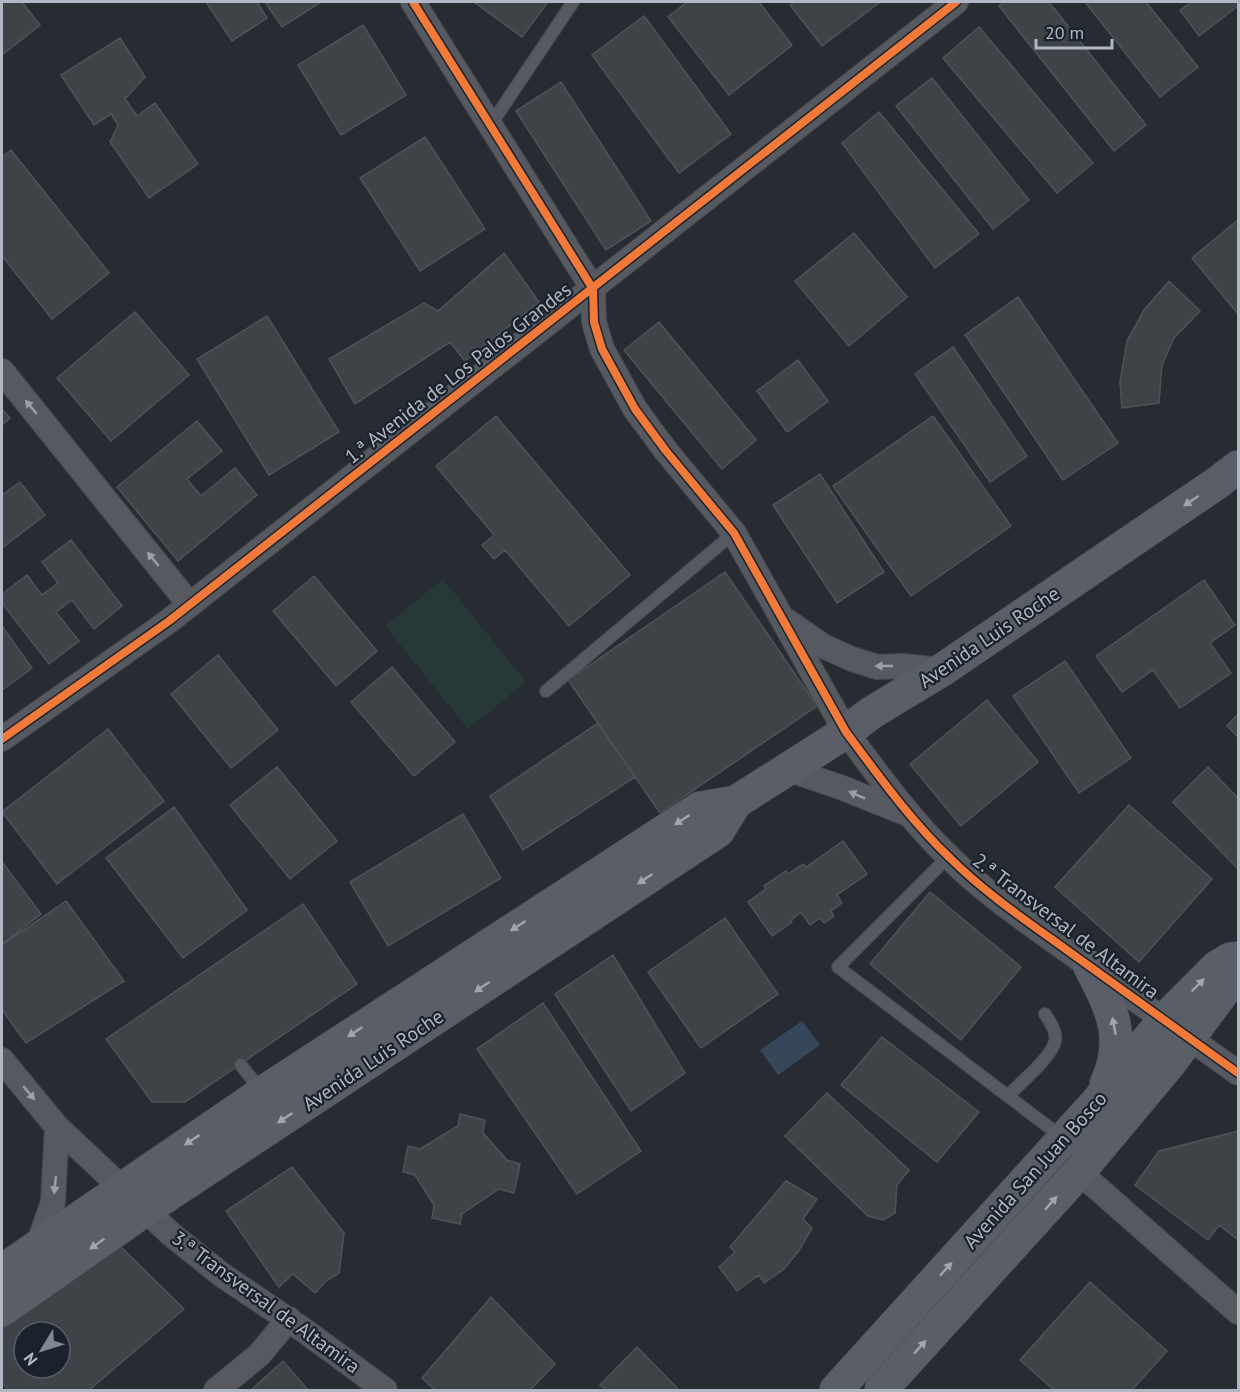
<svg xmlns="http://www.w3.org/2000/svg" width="1240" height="1392" viewBox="0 0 1240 1392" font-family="'PT Sans',sans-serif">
<rect width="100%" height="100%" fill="#262c32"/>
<path fill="#273839" d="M443 579 526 682 468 729 385 626Z"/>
<path fill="#36465b" d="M802 1021 820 1045 778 1075 760 1050Z"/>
<path fill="#3e4348" stroke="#4e535a" stroke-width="1.5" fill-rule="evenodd" d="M2 2H22L40 25 2 55Z
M206 2H257L267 18 232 41Z
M265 2H321L282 27Z
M474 2H548L522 37Z
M687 2H759L792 45 729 95 668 17Z
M795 2H880L822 46 790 5Z
M1005 2H1049L1146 125 1114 151 999 6Z
M1085 2H1146L1198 67 1160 97Z
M1192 2H1238V6L1199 36 1180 10Z
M644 16 731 134 679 173 592 55Z
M363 25 406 95 341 135 298 65Z
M979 27 1093 163 1057 193 943 58Z
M120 38 145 77 125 99 137 116 155 103 198 164 149 198 110 142 118 125 111 114 94 125 61 75Z
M932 78 1029 200 993 229 896 106Z
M561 82 651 221 606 250 516 111Z
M879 112 979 234 935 268 842 143Z
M425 137 485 229 420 271 360 178Z
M11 150 109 273 52 319 2 256V157Z
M1238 220V314L1192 258Z
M854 233 907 297 849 346 795 281Z
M504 253 539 302 465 361 450 342 355 404 329 359 424 303 438 311Z
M1169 281 1200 311 1174 338 1162 365 1159 403 1122 408 1120 382 1127 341 1144 310Z
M1018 297 1118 443 1063 480 965 335Z
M135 312 189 375 111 441 57 378Z
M267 316 339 432 269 475 197 359Z
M659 322 756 440 722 469 624 350Z
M953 347 1027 456 990 482 915 374Z
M798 360 828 401 787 432 757 391Z
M2 409 10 418 2 425Z
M496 416 630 575 569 626 505 550 494 559 482 545 494 535 436 466Z
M933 416 1011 526 911 596 833 486Z
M197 421 222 451 187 479 201 496 235 468 257 495 178 561 117 487Z
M820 474 884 572 837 603 773 505Z
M20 482 45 515 2 548V495Z
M71 540 122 606 94 629 72 600 56 612 79 641 49 664 2 603V594L27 575 42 595 58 583 42 562Z
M725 572 817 706 660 813 568 680Z
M314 576 377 651 336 686 273 611Z
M1204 580 1235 625 1210 643 1231 673 1180 708 1153 670 1122 692 1096 656Z
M2 626 32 668 2 690Z
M218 655 278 730 231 768 171 694Z
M1065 661 1131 758 1079 793 1013 696Z
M392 667 455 742 414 776 351 702Z
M987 700 1038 762 961 826 910 764Z
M1238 714V737L1227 726Z
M598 723 635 777 523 850 490 796Z
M108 729 164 801 57 884 2 812Z
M277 767 337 841 290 879 230 805Z
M1208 767 1238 798V869L1173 802Z
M1129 805 1212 879 1139 962 1055 887Z
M174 807 247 910 183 958 106 858Z
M463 814 501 878 388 946 350 882Z
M843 841 867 874 837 895 842 903 831 911 834 916 824 923 820 918 810 925 801 912 791 920 792 922 772 936 748 902 766 889 764 886 786 871 788 874 803 864 806 867Z
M2 862 41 914 2 944Z
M930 892 1021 967 961 1040 870 964Z
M66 901 124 981 26 1043 2 1010V945Z
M303 904 357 984 185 1102H152L106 1039Z
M725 918 778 994 701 1048 648 972Z
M613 955 685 1073 631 1111 555 994Z
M543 1003 641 1151 577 1194 477 1049Z
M882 1037 979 1112 937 1162 841 1085Z
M827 1093 909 1170 897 1185 895 1213 883 1220 868 1216 785 1136Z
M460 1114 485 1120 483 1133 507 1160 520 1164 514 1193 499 1189 462 1214 460 1224 432 1218 434 1205 415 1175 403 1172 408 1146 420 1149 458 1126Z
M1238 1131V1240L1219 1225 1208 1240 1135 1185 1159 1151Z
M292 1167 344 1233 339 1273 326 1281 315 1293 293 1274 279 1287 226 1211Z
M786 1181 817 1199 803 1219 812 1228 798 1252 783 1270 764 1283 759 1275 737 1291 719 1267 735 1252 730 1247Z
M121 1247 184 1309 89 1390H8L2 1382V1329ZM24 1332H60V1368H24Z
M1090 1282 1167 1351 1132 1390H1054L1020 1360Z
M491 1297 555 1364 530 1390H435L422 1378Z
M637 1347 679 1390H606L600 1385Z
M283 1361 308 1390H251Z"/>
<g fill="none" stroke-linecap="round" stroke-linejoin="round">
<defs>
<path id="lane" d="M496 117 573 2
M546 691 734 533
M948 857 838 967 1063 1138
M241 1065 262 1092
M1008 1096C1020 1083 1052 1057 1055 1041 1057 1031 1050 1022 1045 1014"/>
<path id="street" d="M413 2 593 289 594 322 602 349 635 409 666 451 734 533 846 732C878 775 911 821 950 858 984 892 1025 920 1064 948 1122 990 1180 1032 1238 1073
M2 371 190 605
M787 621 823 646 852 659 877 667 903 666 942 670
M2 739 169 621 956 2
M787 769 840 787 910 815
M2 1060 57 1127 172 1235 222 1275 305 1331 385 1390
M1079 1172 1238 1312
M37 1248 53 1202 57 1127
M216 1390 259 1355 289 1319"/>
<path id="secondary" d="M1090 967C1112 1007 1127 1040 1106 1084
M2 1271 262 1093 700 808 736 802
M2 1310 145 1210 718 831 736 802 846 732 871 713 942 670 1217 483 1238 467
M836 1390 1097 1102 1164 1020 1217 967 1230 959 1238 958
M881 1390 1079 1172 1170 1063 1238 972"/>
</defs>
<use href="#lane" stroke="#44484d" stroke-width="14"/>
<use href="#street" stroke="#44484d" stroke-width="26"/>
<use href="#secondary" stroke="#44484d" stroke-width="34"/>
<use href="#lane" stroke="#565a60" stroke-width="12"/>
<use href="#street" stroke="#565a60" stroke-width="24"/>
<use href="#secondary" stroke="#5a5e66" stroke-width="33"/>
<defs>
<path id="cycleway" d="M413 2 593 289 594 322 602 349 635 409 666 451 734 533 846 732C878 775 911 821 950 858 984 892 1025 920 1064 948 1122 990 1180 1032 1238 1073
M2 739 169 621 956 2"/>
</defs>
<use href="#cycleway" stroke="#1b222c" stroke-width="11"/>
<use href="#cycleway" stroke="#f17a3a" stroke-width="8"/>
</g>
<defs><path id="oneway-solid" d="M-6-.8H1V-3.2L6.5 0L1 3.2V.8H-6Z" transform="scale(1.5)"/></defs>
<g fill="#9aa0ab">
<use href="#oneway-solid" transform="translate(31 407) rotate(-129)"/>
<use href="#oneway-solid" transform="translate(153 559) rotate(-129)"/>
<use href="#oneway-solid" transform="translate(884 666) rotate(-180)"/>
<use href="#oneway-solid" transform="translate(857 795) rotate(-156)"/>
<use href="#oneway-solid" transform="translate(29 1093) rotate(50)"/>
<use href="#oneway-solid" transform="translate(55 1185) rotate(96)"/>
</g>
<g fill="#9fa6b1">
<use href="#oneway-solid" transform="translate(1191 501) rotate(146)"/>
<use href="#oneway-solid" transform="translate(682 820) rotate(147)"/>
<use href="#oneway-solid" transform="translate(645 879) rotate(146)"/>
<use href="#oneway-solid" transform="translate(518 926) rotate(147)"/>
<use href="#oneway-solid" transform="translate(1198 985) rotate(-45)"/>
<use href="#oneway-solid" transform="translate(482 987) rotate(146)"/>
<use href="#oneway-solid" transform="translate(1114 1026) rotate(-101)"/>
<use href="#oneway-solid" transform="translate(355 1032) rotate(147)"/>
<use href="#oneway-solid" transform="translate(285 1118) rotate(146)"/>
<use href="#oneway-solid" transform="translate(192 1140) rotate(146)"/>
<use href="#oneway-solid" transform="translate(1051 1203) rotate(-48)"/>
<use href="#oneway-solid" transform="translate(97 1244) rotate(145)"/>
<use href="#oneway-solid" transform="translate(946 1269) rotate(-48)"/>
<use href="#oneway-solid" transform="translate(920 1347) rotate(-48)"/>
</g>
<g text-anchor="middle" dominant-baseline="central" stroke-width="4.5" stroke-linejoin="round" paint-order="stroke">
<g font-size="20" fill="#b0b8c4" stroke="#1b222c">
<text transform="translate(458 373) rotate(-38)">1.ª Avenida de Los Palos Grandes</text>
<text transform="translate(989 637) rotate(-34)">Avenida Luis Roche</text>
<text transform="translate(1066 926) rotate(37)">2.ª Transversal de Altamira</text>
<text transform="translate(373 1060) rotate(-34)">Avenida Luis Roche</text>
<text transform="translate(1035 1170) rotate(-48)">Avenida San Juan Bosco</text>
<text transform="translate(266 1302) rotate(36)">3.ª Transversal de Altamira</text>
</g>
</g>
<rect width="1240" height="1392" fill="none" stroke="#b0b8c4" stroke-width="6"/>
<g transform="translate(42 1350) rotate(232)"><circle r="28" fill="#1b222c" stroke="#575e69" stroke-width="1.5"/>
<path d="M0-4.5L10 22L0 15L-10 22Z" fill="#808791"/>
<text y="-9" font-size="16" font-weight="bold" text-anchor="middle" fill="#b0b8c4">N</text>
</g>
<path d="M1036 39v9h76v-9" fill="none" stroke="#b0b8c4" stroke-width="3"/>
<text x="1045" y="39" font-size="18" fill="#b0b8c4" stroke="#1b222c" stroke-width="4.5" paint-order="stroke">20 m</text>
</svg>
